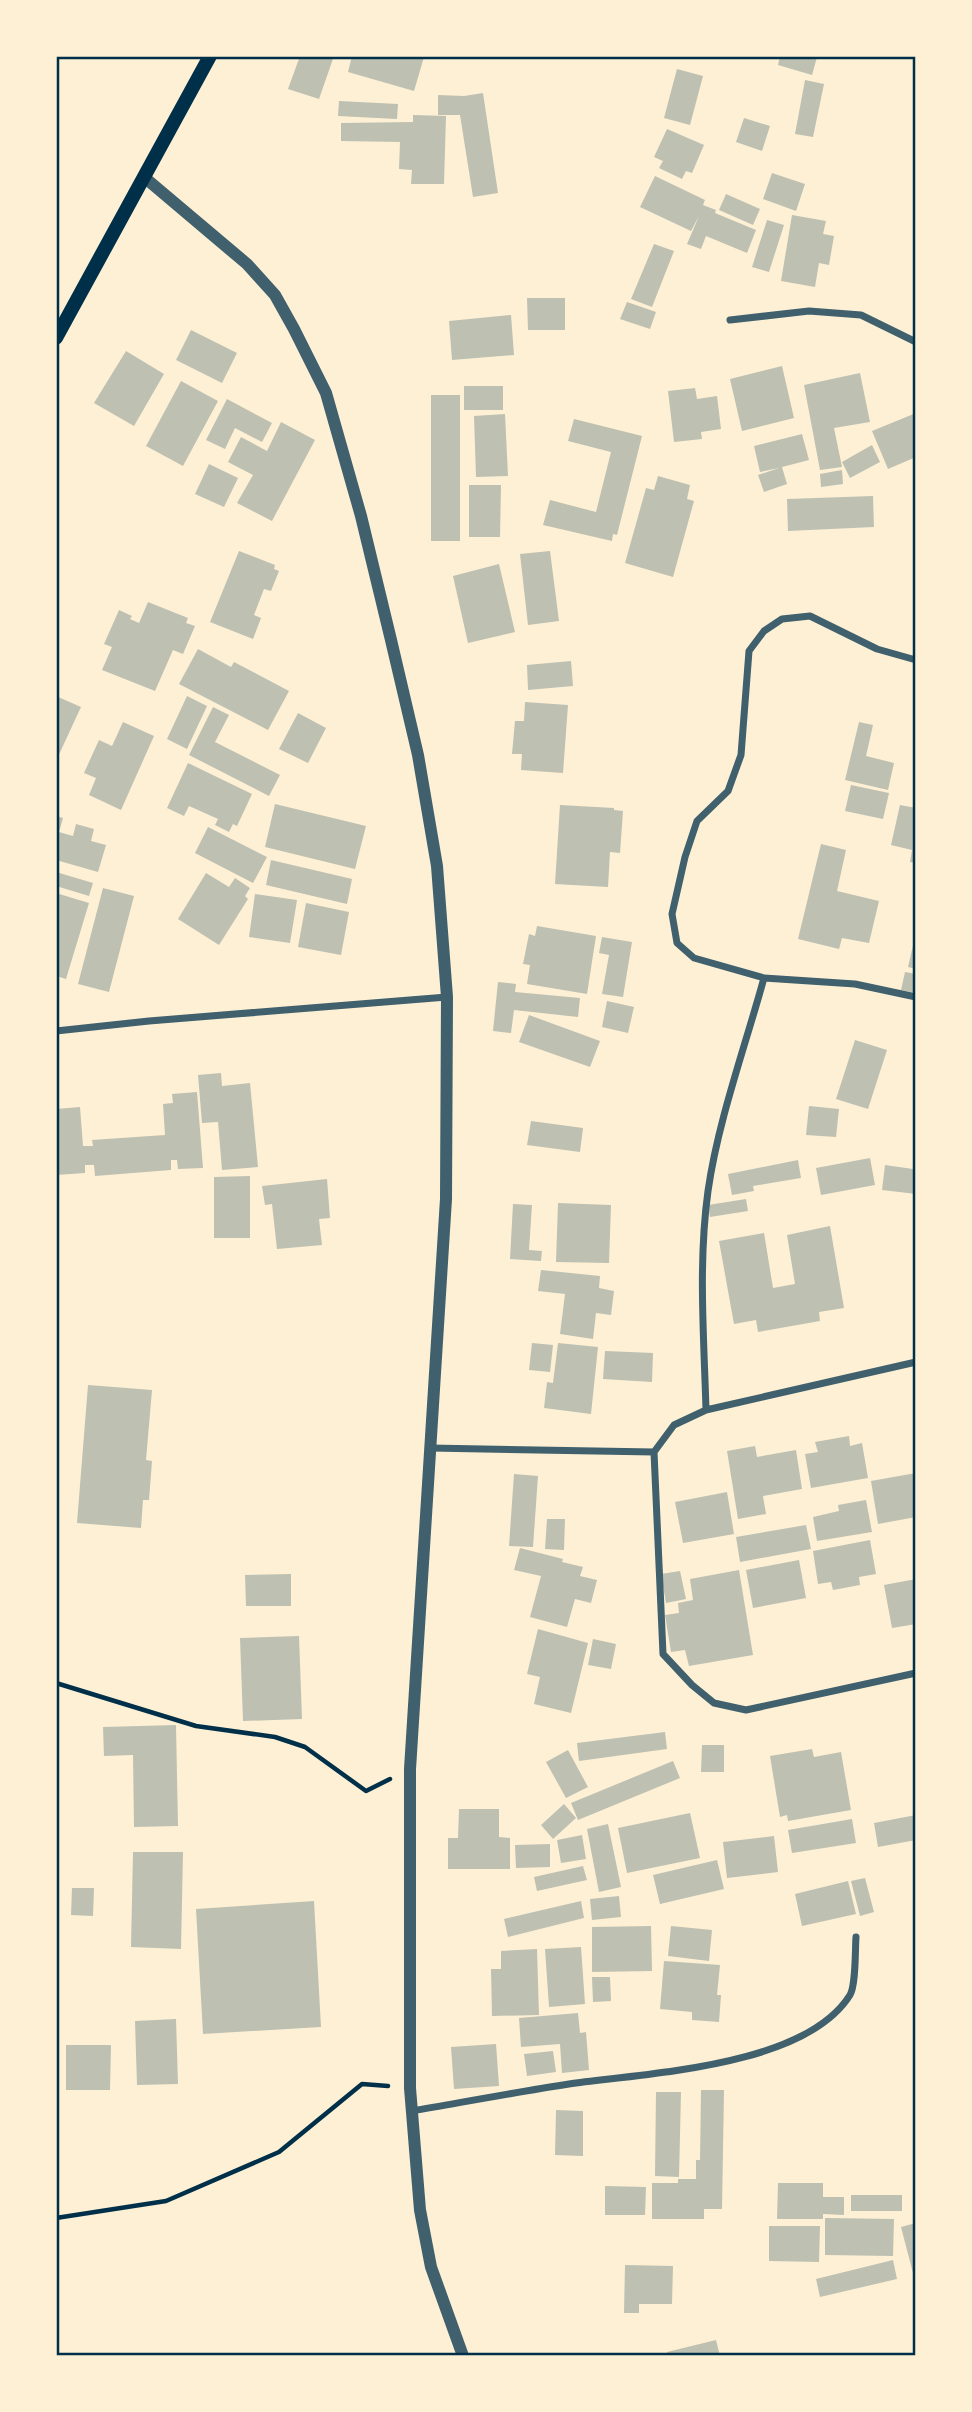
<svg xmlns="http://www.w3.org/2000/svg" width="972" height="2412" viewBox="0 0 972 2412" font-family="'Titillium Web',sans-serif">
<rect width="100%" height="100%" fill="#fdf0d5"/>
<path fill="#bec0b2" d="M300 56H334L319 99 288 89Z
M352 56H421L424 57 414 91 348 72Z
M780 56H813L817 57 812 75 778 65Z
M677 69 703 76 690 125 664 118Z
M805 80 824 84 813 137 795 134Z
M483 93 498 193 473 197 460 115H438V95L464 96Z
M339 101 398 104 397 119 338 116Z
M413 115 446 116 444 184H411L412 170 399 169 400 142 341 141V123L413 122Z
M744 118 770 126 762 151 736 142Z
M667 129 704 145 692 173 686 171 682 179 659 168 663 161 654 157Z
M772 173 805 184 796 211 763 199Z
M655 176 705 200 703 205 716 210 715 213 756 230 747 253 706 236 701 249 687 244 699 216 691 231 640 207Z
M726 194 760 209 753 225 719 210Z
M792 215 826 221 823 234 834 236 829 265 819 263 815 287 781 281Z
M767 220 784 225 769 272 752 267Z
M654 244 674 251 652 307 631 299Z
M527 298H565V330H528Z
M627 302 656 312 650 329 620 319Z
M511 315 514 355 452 360 449 321Z
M191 330 237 353 222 383 176 360Z
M126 351 164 374 134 426 94 403Z
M782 366 794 418 742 431 730 379Z
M860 373 870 422 834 428 842 467 820 470 804 385Z
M181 381 218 401 183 466 146 446Z
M464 386H503V410H464Z
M695 388 697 399 717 396 721 429 701 432 702 439 674 442 668 391Z
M431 395H460V541H431Z
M227 399 272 423 262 442 235 428 225 449 206 440Z
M916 413V457L888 469 872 431Z
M505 414 508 476 476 477 474 416Z
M574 419 642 436 617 535 613 534 612 541 543 525 550 500 596 512 611 452 568 441Z
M281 422 315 440 272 521 237 503 253 475 228 462 241 437 267 451Z
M802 434 809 460 782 467 787 484 764 492 758 475 779 468 760 472 754 446Z
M872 445 880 462 850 478 842 462Z
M209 464 238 478 224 507 195 494Z
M842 470 843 484 821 487 820 474Z
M658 476 690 485 687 499 694 501 673 577 625 563 646 488 654 490Z
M469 485H501L500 537H469Z
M873 496 874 527 788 531 787 499Z
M239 551 275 565 274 569 279 571 271 591 264 589 254 615 261 618 253 639 210 622Z
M550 551 559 621 528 625 520 554Z
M499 564 515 632 468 643 453 576Z
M148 602 188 618 186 623 195 626 183 654 173 650 155 691 102 670 112 647 104 644 119 610 132 616 130 619 139 623Z
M198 649 231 667 234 662 289 691 268 730 179 684Z
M571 661 573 686 528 690 527 665Z
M56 696 81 707 56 761Z
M187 696 207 706 187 749 167 739Z
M525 702 568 705 563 773 521 770 522 754H512L515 721H524Z
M213 707 229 715 215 742 280 775 269 796 189 755Z
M298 713 326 728 308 763 279 749Z
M123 722 154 736 121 810 89 795 96 778 84 773 99 740 112 746Z
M859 722 873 725 866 756 894 763 888 790 845 780Z
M188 763 252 794 237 826 233 824 229 832 215 825 218 819 189 806 184 816 167 808Z
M851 785 889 793 883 819 845 811Z
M275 804 366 826 355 869 265 847Z
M560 805 614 808V810L623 811 620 853 610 852 608 887 555 884Z
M900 805 916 808V863L910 862 912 850 891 845Z
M56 816 63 818 59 832 73 836 76 824 94 829 91 841 106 845 98 872 56 860Z
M208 827 267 857 253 883 195 853Z
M821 844 846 850 837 891 879 901 869 943 842 938 839 949 798 939Z
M271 860 352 879 347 904 266 885Z
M56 872 93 883 89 896 56 886Z
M206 873 229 887 235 878 250 888 245 896 248 899 219 945 178 919Z
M103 888 134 896 109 992 78 984Z
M56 893 89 903 66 979 56 976Z
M255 894 297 900 290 943 249 937Z
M306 903 349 912 341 955 298 947Z
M537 926 596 936 587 994 527 984 530 965 523 964 529 934 535 936Z
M602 937 632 942 623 997 602 994 609 955 599 953Z
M915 937H916V969L908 967Z
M905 972 916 974V993L901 990Z
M498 982 516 984 515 992 580 998 578 1017 514 1010 511 1033 493 1031Z
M607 1001 634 1007 628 1033 602 1027Z
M529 1015 600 1041 590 1067 519 1042Z
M855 1040 887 1050 868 1109 836 1099Z
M221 1073 222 1086 250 1083 258 1167 222 1170 218 1122 202 1123 198 1075Z
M197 1092 203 1168 178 1169 177 1160H171V1170L95 1176 94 1165H85V1173L56 1175V1109L80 1107 83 1146H93L92 1140 165 1135 163 1104 173 1103 172 1094Z
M809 1106 839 1109 836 1137 806 1135Z
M531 1121 583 1128 580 1152 527 1145Z
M914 1154 916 1155V1194L882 1190 885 1165 913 1169Z
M870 1158 875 1185 821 1195 816 1168Z
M798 1160 801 1178 753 1186 754 1191 732 1195 728 1174Z
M250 1176V1238H214V1177Z
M327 1179 330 1218 319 1219 322 1245 277 1249 272 1204 265 1205 262 1186Z
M746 1199 748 1211 710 1217 708 1205Z
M558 1203 611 1205 609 1263 556 1262Z
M513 1204 532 1205 529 1250 542 1251 541 1261 510 1259Z
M830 1226 844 1308 819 1312 820 1321 758 1332 756 1320 734 1324 719 1241 764 1233 773 1288 795 1284 787 1235Z
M541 1270 600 1276 599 1288 614 1291 611 1315 596 1313 593 1339 560 1334 565 1294 538 1291Z
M532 1343 553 1345 550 1372 529 1370Z
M558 1343 598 1347 591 1414 544 1408 547 1382 553 1383Z
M605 1351 653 1353 652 1382 603 1379Z
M88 1385 152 1390 146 1460 152 1461 149 1500H143L141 1528 77 1523Z
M849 1436 850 1446 862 1443 868 1478 811 1488 805 1454 818 1452 815 1442Z
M755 1446 757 1457 796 1450 802 1489 763 1496 766 1514 738 1519 727 1451Z
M916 1473V1517L878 1524 871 1481Z
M514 1474 538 1476 533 1547 509 1546Z
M727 1492 734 1534 683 1543 675 1502Z
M866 1500 872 1532 817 1541 813 1517 839 1511 838 1505Z
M547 1519H565L564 1550 545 1549Z
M806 1525 811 1549 740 1562 736 1537Z
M870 1540 876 1574 859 1577 860 1585 833 1590 831 1582 818 1584 813 1551Z
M520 1548 563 1559 562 1562 583 1567 580 1576 597 1580 591 1603 575 1599 567 1627 530 1617 541 1576 514 1570Z
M799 1560 806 1598 753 1608 746 1570Z
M739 1570 753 1655 689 1666 685 1650 671 1652 665 1615 679 1613 678 1603 693 1600 690 1579Z
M680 1571 686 1599 666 1603 661 1574Z
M291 1574V1606H246L245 1575Z
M916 1579V1624L892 1628 884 1585Z
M538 1629 588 1643 571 1713 534 1704 540 1677 527 1674Z
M299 1636 302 1719 243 1721 240 1638Z
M593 1639 616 1644 611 1669 588 1665Z
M176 1725 178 1826 134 1827 133 1755 104 1756 103 1727Z
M665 1732 667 1749 579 1761 577 1743Z
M702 1745H724V1772H701Z
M812 1749 814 1757 841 1752 851 1810 788 1821 787 1815 780 1817 770 1756Z
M568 1750 588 1787 566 1798 546 1762Z
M673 1761 680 1778 578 1820 571 1803Z
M564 1804 576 1818 553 1839 541 1825Z
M459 1809H499V1837L510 1838V1869H448V1838H458Z
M690 1813 700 1858 627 1873 618 1828Z
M916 1815V1840L878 1847 874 1823Z
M852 1819 856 1843 792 1853 788 1830Z
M608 1824 621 1887 599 1892 587 1829Z
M582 1835 586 1859 561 1863 557 1840Z
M774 1836 778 1872 727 1878 723 1842Z
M550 1844V1867L516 1868 515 1845Z
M133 1852H183L181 1949 131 1947Z
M717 1860 724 1889 660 1904 653 1875Z
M583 1866 587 1880 537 1891 534 1877Z
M865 1878 874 1912 860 1916 851 1881Z
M848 1881 856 1914 802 1926 795 1894Z
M72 1888H94L93 1916 71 1915Z
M619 1896 621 1917 592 1920 590 1899Z
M314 1901 321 2027 203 2034 196 1909Z
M581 1901 584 1918 508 1937 504 1919Z
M651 1926 652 1971 592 1972V1927Z
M671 1926 712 1930 709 1961 668 1956Z
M581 1947 585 2004 549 2007 545 1949Z
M537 1949 539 2015 492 2016 491 1969H501V1951Z
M664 1961 720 1965 717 1995H721L719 2022 692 2020V2012L660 2009Z
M592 1977H610L611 2001 593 2002Z
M578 2013 580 2033 586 2032 589 2070 562 2073 560 2044 521 2047 519 2018Z
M176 2019 178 2084 137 2085 135 2021Z
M496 2044 499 2086 454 2089 451 2047Z
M66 2045H111L110 2090H66Z
M553 2051 556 2072 527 2076 524 2054Z
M701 2090H724L722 2209H704V2219H652V2183H678V2179H696V2160H700Z
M656 2092H681L679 2177 655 2176Z
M556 2110 583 2111V2156L555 2155Z
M778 2183H823V2197H844V2215L823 2214V2219H777Z
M605 2186 646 2187 645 2215H605Z
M851 2195H902V2211H851Z
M825 2218 894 2219 893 2256 825 2255Z
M916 2223V2277H914L901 2227Z
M769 2226H820L819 2262 769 2261Z
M893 2260 897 2279 820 2297 816 2279Z
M625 2265 673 2266 672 2304H639V2313H624Z
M716 2340 720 2356H668L667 2352Z"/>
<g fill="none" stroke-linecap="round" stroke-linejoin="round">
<path stroke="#003049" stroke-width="4.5" d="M56 1683 196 1726 275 1737 305 1747 366 1791 390 1779
M56 2218 166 2201 279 2152 362 2084 388 2086"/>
<path stroke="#3f606c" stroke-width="7" d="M730 320 809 311 861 315 916 342
M916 660 877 649 810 616 782 619 764 631 749 651 741 755 728 791 697 821 685 857 672 914 677 943 694 958 764 978 855 984 916 997
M56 1031 149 1021 447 997
M706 1410C704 1338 698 1263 708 1191 718 1121 745 1047 764 978
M430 1448 654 1452
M654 1452 663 1654 692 1685 714 1703 746 1710 916 1673
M654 1452 674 1425 706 1410 916 1362
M412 2111C464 2102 517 2092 569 2084 647 2073 805 2067 850 1995 856 1985 855 1950 856 1937"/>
<path stroke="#3f606c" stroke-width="12" d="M144 177 247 264 275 295 294 329 326 393 361 516 391 640 418 755 437 866 447 997 446 1199 410 1769V2088L420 2210 431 2267 463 2356"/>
<path stroke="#003049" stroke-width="14" d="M56 338 210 56"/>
</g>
<rect width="972" height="2412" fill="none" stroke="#fdf0d5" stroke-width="116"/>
<rect x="58" y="58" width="856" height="2296" fill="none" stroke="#003049" stroke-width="2.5"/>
</svg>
